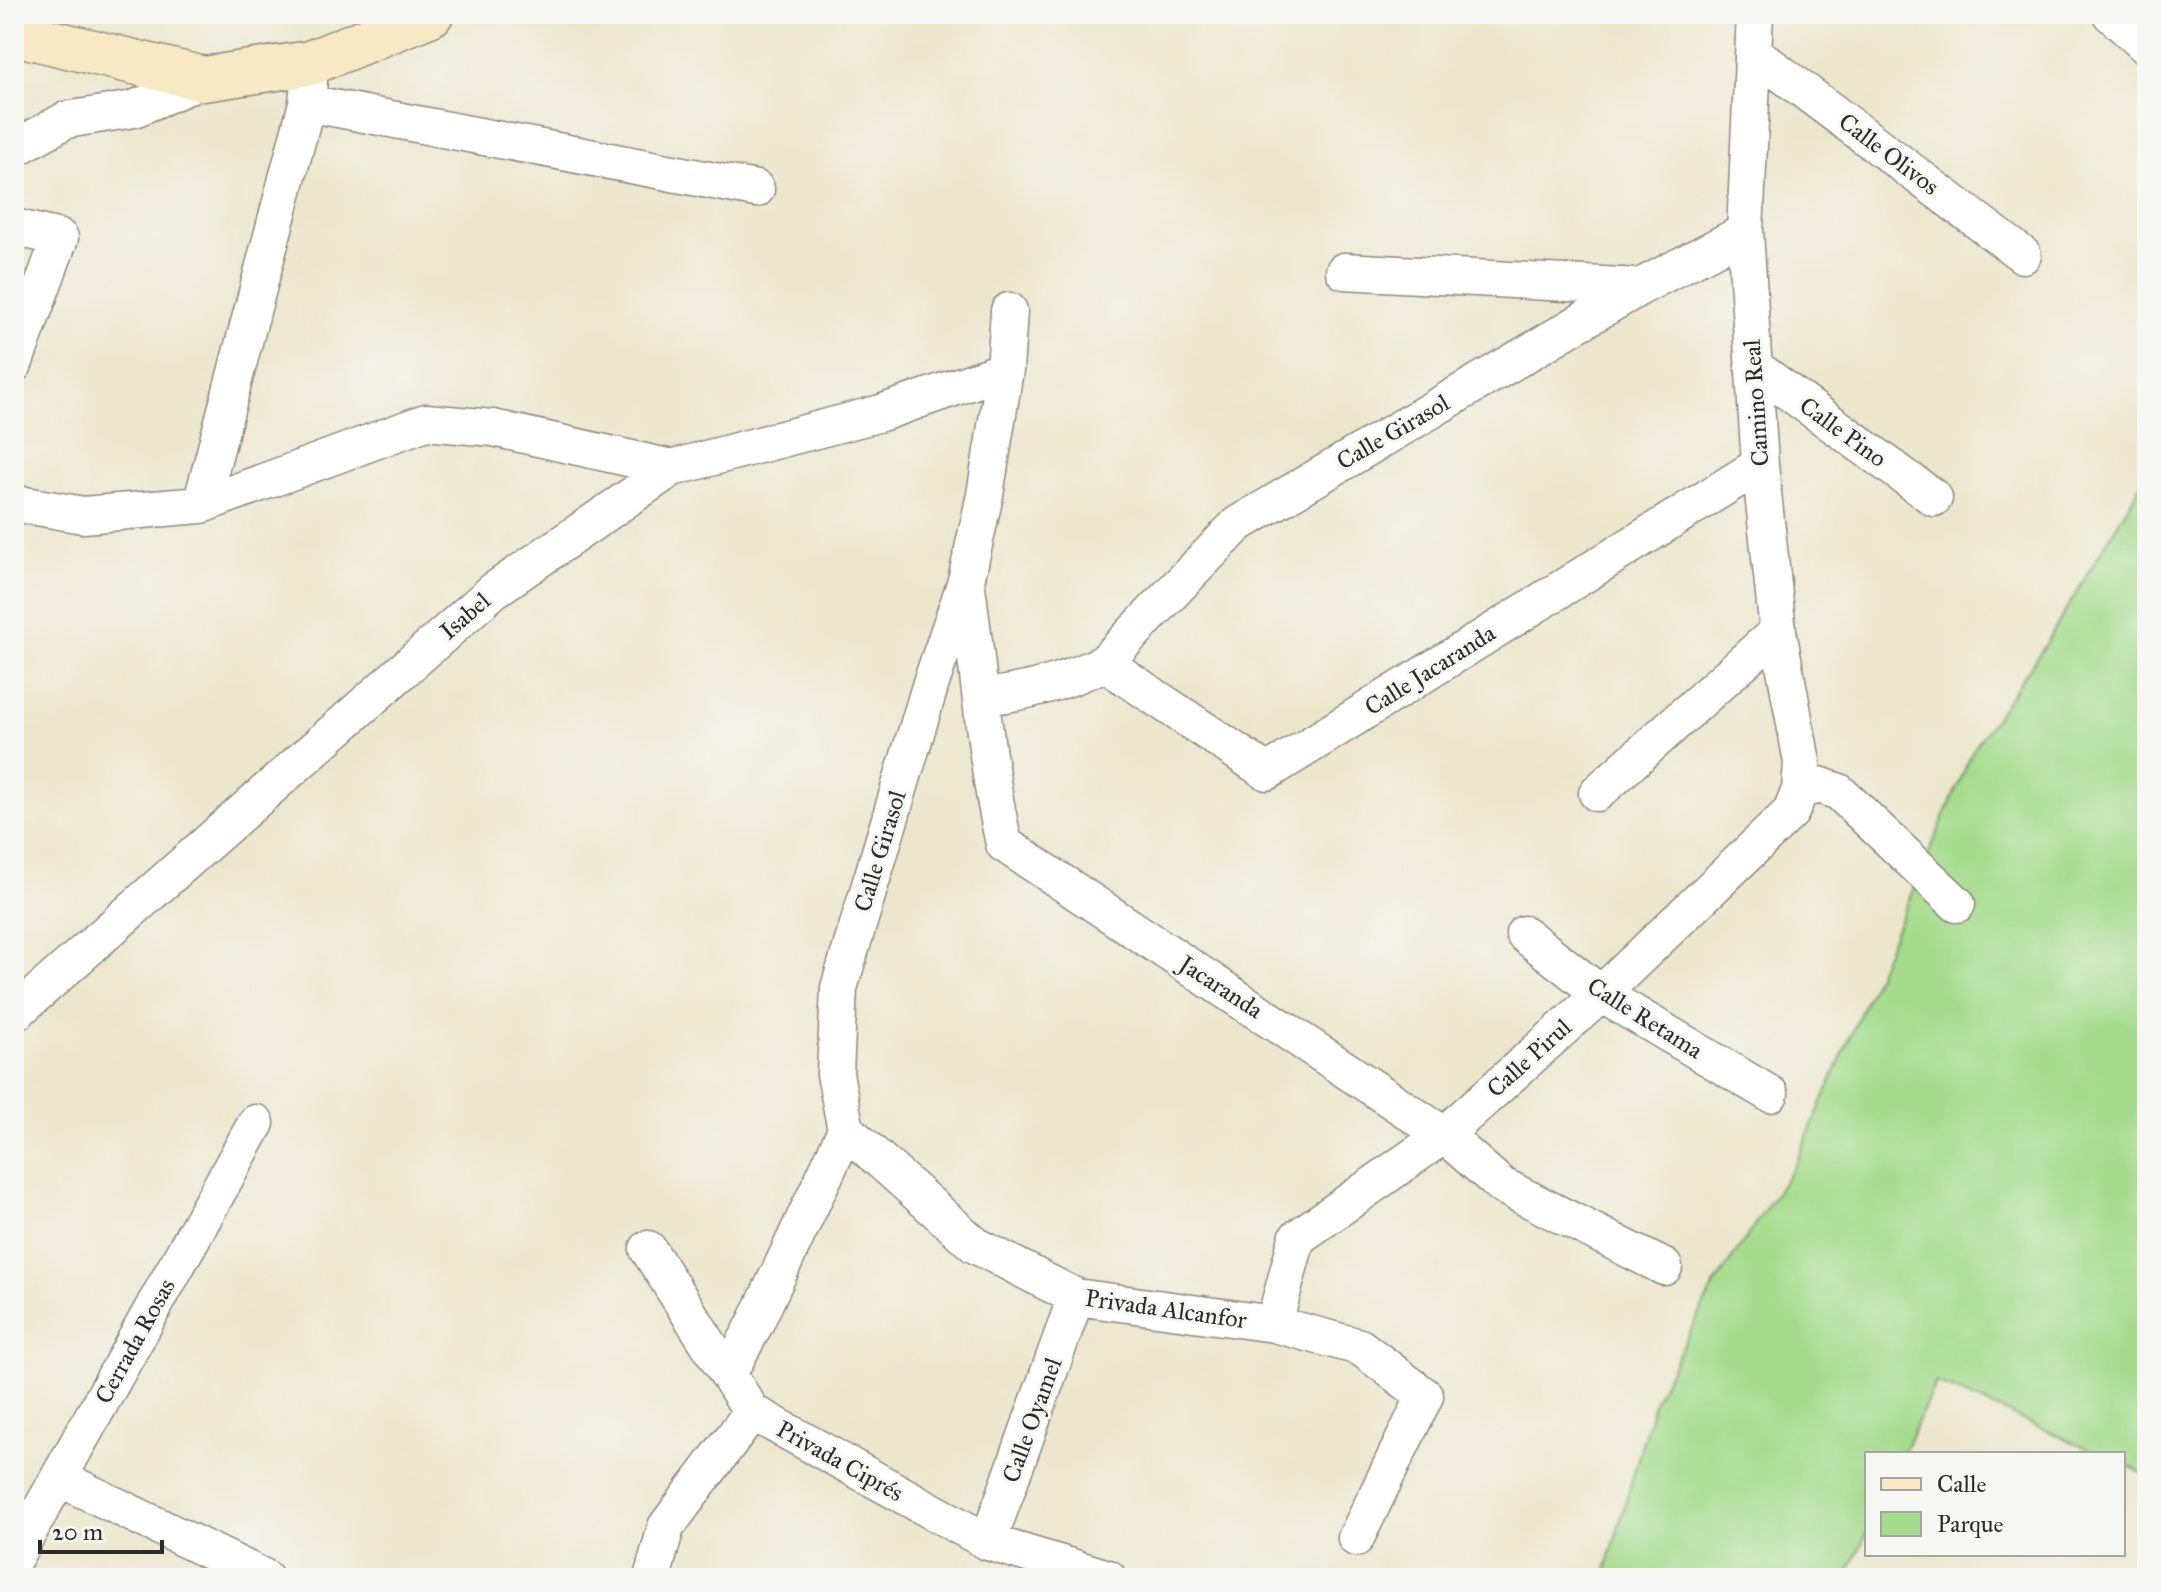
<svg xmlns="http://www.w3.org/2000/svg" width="2161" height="1592" viewBox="0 0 2161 1592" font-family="'IM FELL Great Primer',serif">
<rect width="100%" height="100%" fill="#f6f6f2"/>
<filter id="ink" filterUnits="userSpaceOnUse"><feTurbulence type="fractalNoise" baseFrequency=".0125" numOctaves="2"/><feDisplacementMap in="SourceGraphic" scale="16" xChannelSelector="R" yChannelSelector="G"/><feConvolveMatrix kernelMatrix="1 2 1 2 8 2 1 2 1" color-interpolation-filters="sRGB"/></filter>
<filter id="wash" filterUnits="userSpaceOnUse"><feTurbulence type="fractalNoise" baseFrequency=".006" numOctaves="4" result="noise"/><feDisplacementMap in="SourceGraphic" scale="32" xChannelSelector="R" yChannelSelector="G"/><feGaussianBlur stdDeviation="1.8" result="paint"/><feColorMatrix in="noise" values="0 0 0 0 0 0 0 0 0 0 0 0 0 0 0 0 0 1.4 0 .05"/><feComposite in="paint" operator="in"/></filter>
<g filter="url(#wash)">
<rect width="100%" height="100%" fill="#ece6cc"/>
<path fill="#a4db8c" stroke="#68835c" stroke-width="2" d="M2147 474V1475L2123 1464V1454H2100L1936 1382 1903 1454H1867V1532L1846 1578H1604L1655 1399 1715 1284 1796 1163 1973 750 2046 644Z"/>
</g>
<g filter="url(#ink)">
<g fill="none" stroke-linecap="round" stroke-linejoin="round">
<defs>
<path id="street" d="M2111 14 2147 47
M1754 53 2023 255
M307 103 756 189
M14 149 66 120 134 109 204 79
M14 227 60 238 14 364
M1344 271 1640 287
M1753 366 1934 498
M14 503 83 515 201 505 426 422 493 428 672 468
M201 505 307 103 309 80
M967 587C979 673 985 760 1004 844L1444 1135 1501 1185 1664 1267
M1104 663 1267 772 1760 465
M982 697C1026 693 1065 682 1104 663L1238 524 1640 287 1745 232
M1800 790 1819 785 1839 792 1957 904
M1597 793 1778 631
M1524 934 1601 994 1770 1094
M14 1014 493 591 672 468 881 413 1005 370
M846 1130 975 1245 1076 1297 1274 1324 1360 1347 1425 1396 1356 1538
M648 1249 752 1412 988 1542 1108 1578
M1274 1324 1297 1238 1444 1135 1601 994 1791 812 1800 790 1802 762 1778 631 1760 465 1745 232 1755 14
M728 1374 755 1324 846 1130 835 1074 839 988 931 683 966 581 985 495 1005 370 1009 311
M59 1478 265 1578
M988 1542 1076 1297
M14 1558 256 1123
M652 1578 666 1527 752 1412"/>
<path id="secondary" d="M14 33 204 79 310 63 431 14"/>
</defs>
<use href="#street" stroke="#8c887c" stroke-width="39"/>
<use href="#secondary" stroke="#8c887c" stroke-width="47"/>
<use href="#street" stroke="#fff" stroke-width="36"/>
<use href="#secondary" stroke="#f6e9c3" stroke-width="44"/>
</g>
</g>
<g text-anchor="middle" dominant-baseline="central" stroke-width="6" stroke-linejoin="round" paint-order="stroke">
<g font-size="24" fill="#2b2b2b" stroke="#f6f6f2">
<text transform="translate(1889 154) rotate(37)">Calle Olivos</text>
<text transform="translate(1756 403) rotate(-94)">Camino Real</text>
<text transform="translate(1393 432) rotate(-30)">Calle Girasol</text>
<text transform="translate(1843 432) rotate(36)">Calle Pino</text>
<text transform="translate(465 616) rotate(-41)">Isabel</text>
<text transform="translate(1430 670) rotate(-32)">Calle Jacaranda</text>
<text transform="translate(880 851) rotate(-73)">Calle Girasol</text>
<text transform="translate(1221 987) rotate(33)">Jacaranda</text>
<text transform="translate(1645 1018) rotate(32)">Calle Retama</text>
<text transform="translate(1529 1058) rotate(-42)">Calle Pirul</text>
<text transform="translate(1166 1309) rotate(8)">Privada Alcanfor</text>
<text transform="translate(135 1341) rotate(-61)">Cerrada Rosas</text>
<text transform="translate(1032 1420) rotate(-70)">Calle Oyamel</text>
<text transform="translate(840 1461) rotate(29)">Privada Ciprés</text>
</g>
</g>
<rect width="2161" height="1592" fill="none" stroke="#f6f6f2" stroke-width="48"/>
<rect x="1865" y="1452" width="260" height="104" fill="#f6f6f2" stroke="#a5a5a2" stroke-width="2"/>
<rect x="1881" y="1478" width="40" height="12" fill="#f6e9c3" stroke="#a5a5a2" stroke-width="2"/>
<text x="1937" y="1492" font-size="24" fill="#2b2b2b">Calle</text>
<rect x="1881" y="1512" width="40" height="24" fill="#a4db8c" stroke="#a5a5a2" stroke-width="2"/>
<text x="1937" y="1532" font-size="24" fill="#2b2b2b">Parque</text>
<path d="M40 1540v12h122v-12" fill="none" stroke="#2b2b2b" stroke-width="4"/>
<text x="52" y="1540" font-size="24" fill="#2b2b2b" stroke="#f6f6f2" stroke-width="6" paint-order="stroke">20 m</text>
</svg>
